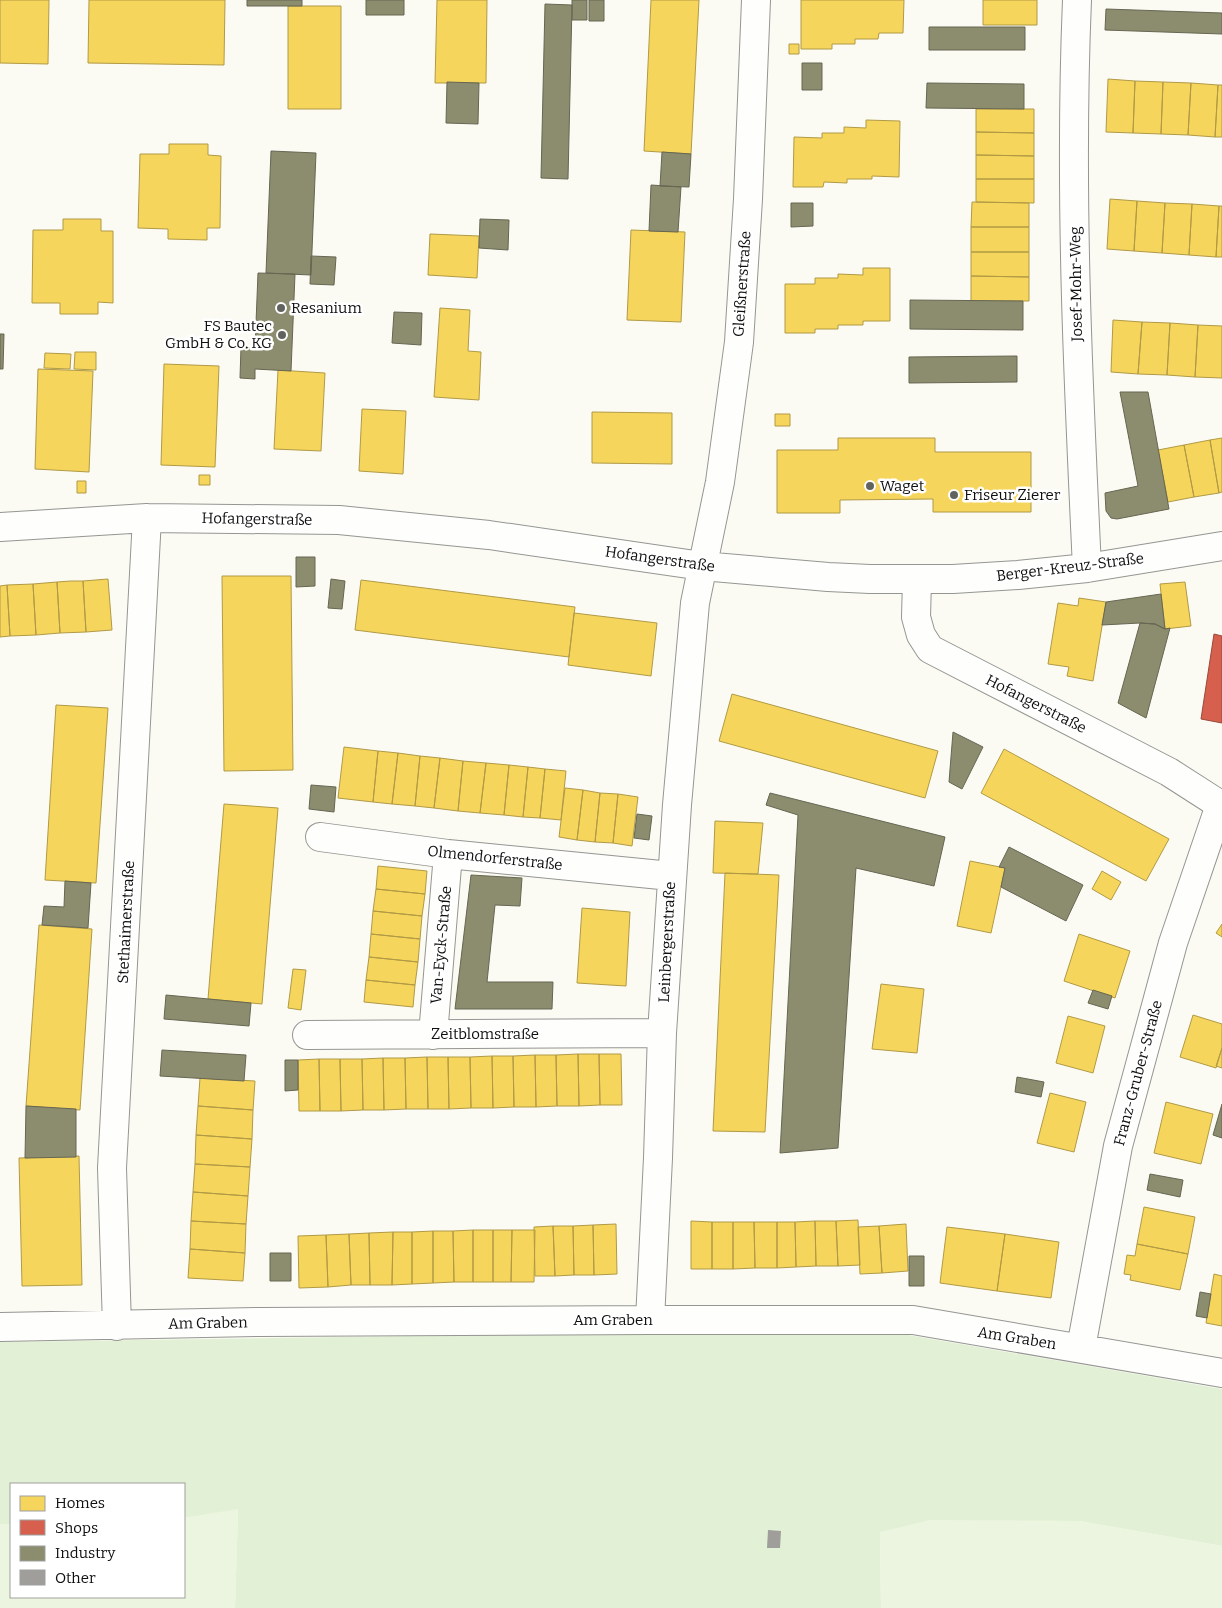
<svg xmlns="http://www.w3.org/2000/svg" width="1222" height="1608" viewBox="0 0 1222 1608" font-family="Bitter,serif">
<rect width="100%" height="100%" fill="#fbfbf4"/>
<path fill="#e2f1d5" d="M689 1332 908 1335 1222 1389V1546L1079 1521 880 1532 881 1608H235L238 1510 184 1518V1484H11V1524H0V1342Z"/>
<path fill="#ecf5df" d="M238 1509 235 1608H0V1524H11V1597H184V1518Z
M930 1520 1079 1521 1222 1546V1608H881L880 1532Z"/>
<path fill="#f6d55c" stroke="#b19a45" d="M0 0H49L48 64 0 63Z
M89 0H225L224 65 88 63Z
M437 0H487L486 83H435Z
M651 0H699L691 154 644 151Z
M801 0H904L903 33H879L878 39H855V44H832V49H801Z
M983 0H1037V25H983Z
M288 6H341V109H288Z
M789 44H799V54H789Z
M1108 79 1135 81 1133 133 1106 132Z
M1135 81 1163 82 1161 134 1133 133Z
M1163 82 1191 83 1188 135 1161 134Z
M1191 83 1218 85 1215 137 1188 135Z
M1218 85H1222V137H1215Z
M976 109H1034V133L976 132Z
M866 120 900 121 899 177 872 176V179H847V183L824 182 823 187H793L794 137 822 138V133H844V127L866 128Z
M976 132 1034 133V156L976 155Z
M169 144H208V155L221 156 220 228H207V240L168 239V229L138 228 140 154H169Z
M976 155 1034 156V179H976Z
M976 179H1034V203L976 202Z
M1110 199 1137 201 1134 251 1107 249Z
M1137 201 1165 203 1162 253 1134 251Z
M972 202 1029 203V227H971Z
M1165 203 1192 204 1189 255 1162 253Z
M1192 204 1219 206 1216 257 1189 255Z
M1219 206H1222V257H1216Z
M63 219H101V231H113V303L98 302V314H60V303H32L33 230H63Z
M971 227H1029V252H971Z
M631 230 685 232 681 322 627 320Z
M430 234 479 236 477 278 428 275Z
M971 252H1029V277L971 276Z
M863 268H890V321H863V325H838V329H815V333H785V284H815V278H838V274L863 275Z
M971 276 1029 277V301H971Z
M440 308 470 310 468 351 481 352 479 400 434 397Z
M1113 320 1142 322 1138 374 1111 372Z
M1142 322 1170 323 1167 375 1138 374Z
M1170 323 1198 325 1195 377 1167 375Z
M1198 325 1222 326V378L1195 377Z
M75 352H96V370L74 369Z
M45 353 71 354 70 369 44 368Z
M164 364 219 366 215 467 161 465Z
M38 369 93 371 89 472 35 469Z
M278 370 325 373 321 451 274 449Z
M362 409 406 411 403 474 359 471Z
M592 412 672 413V464L592 463Z
M775 414H790V426H775Z
M838 438H935V452H1031V512H933V499L840 500V513H777V450H838Z
M1222 438V492L1219 493 1210 440Z
M1210 440 1219 493 1194 497 1184 445Z
M1184 445 1194 497 1168 502 1158 450Z
M199 475H210V485H199Z
M77 481H86V493H77Z
M222 576H291L293 770 224 771Z
M108 579 112 630 86 632 83 581Z
M361 580 575 607 569 657 355 630Z
M71 581H83L86 632 60 633 57 582Z
M57 582 60 633 36 635 33 584Z
M1185 582 1191 626 1165 629 1160 584Z
M33 584 36 635 10 636 7 585Z
M7 585 10 636 0 637V586Z
M1079 598 1106 602 1093 681 1067 676 1069 667 1048 664 1058 603 1078 606Z
M574 613 657 623 651 676 568 665Z
M732 694 938 751 925 798 719 741Z
M56 705 108 708 96 883 45 880Z
M344 747 378 751 373 802 338 798Z
M1004 749 1169 839 1146 881 981 793Z
M378 751 398 753 392 804 373 802Z
M398 753 420 756 415 806 392 804Z
M420 756 440 758 434 808 415 806Z
M440 758 463 761 458 811 434 808Z
M463 761 486 763 480 813 458 811Z
M486 763 509 765 504 815 480 813Z
M509 765 528 767 523 817 504 815Z
M528 767 545 769 540 818 523 817Z
M545 769 566 771 561 820 540 818Z
M565 788 583 790 577 840 559 837Z
M583 790 600 793 595 842 577 840Z
M600 793 618 794 613 843 595 842Z
M618 794 638 797 632 846 613 843Z
M224 804 278 808 262 1004 208 999Z
M715 821 763 823 758 874 713 873Z
M970 861 1005 868 991 933 957 926Z
M378 866 427 871 425 894 376 889Z
M1102 871 1121 882 1111 900 1092 889Z
M725 873 779 875 765 1132 713 1131Z
M376 889 425 894 422 916 373 911Z
M582 908 630 912 626 986 577 983Z
M373 911 422 916 420 939 371 934Z
M1222 924V937L1216 933Z
M39 925 92 929 80 1110 26 1106Z
M371 934 420 939 418 962 369 957Z
M1079 934 1130 951 1115 998 1064 981Z
M369 957 418 962 415 985 366 980Z
M293 969 306 970 301 1010 288 1008Z
M366 980 415 985 413 1007 364 1002Z
M881 984 924 989 917 1053 872 1049Z
M1193 1015 1222 1024V1048L1216 1068 1180 1057Z
M1068 1016 1105 1026 1093 1073 1056 1063Z
M1222 1048V1068L1216 1066Z
M578 1054 579 1106H557L556 1055Z
M578 1054H599L600 1105 579 1106Z
M599 1054H621L622 1105H600Z
M535 1055H556L557 1106 536 1107Z
M535 1055 536 1107H514L513 1056Z
M492 1056 493 1108H471L470 1057Z
M492 1056H513L514 1107 493 1108Z
M427 1057H448L449 1109H428Z
M427 1057 428 1109H406L405 1058Z
M448 1057H470L471 1108 449 1109Z
M383 1058 384 1110H363L362 1059Z
M383 1058H405L406 1109 384 1110Z
M319 1059 320 1111H299L298 1060Z
M319 1059H340L341 1111H320Z
M340 1059H362L363 1110 341 1111Z
M200 1078 255 1081 253 1110 198 1106Z
M1050 1093 1086 1102 1074 1152 1037 1143Z
M1166 1102 1213 1114 1201 1164 1154 1153Z
M198 1106 253 1110 252 1139 196 1135Z
M196 1135 252 1139 250 1167 195 1164Z
M79 1156 82 1285 22 1286 19 1158Z
M195 1164 250 1167 248 1196 193 1192Z
M193 1192 248 1196 246 1224 191 1221Z
M1144 1207 1195 1217 1188 1254 1137 1244Z
M858 1220 860 1265 838 1266 836 1221Z
M191 1221 246 1224 245 1253 190 1249Z
M691 1221 712 1222V1269H691Z
M815 1221H836L838 1266H816Z
M815 1221 816 1266 796 1267 795 1222Z
M712 1222H733V1269H712Z
M733 1222H754L755 1268 733 1269Z
M754 1222H777V1268H755Z
M777 1222H795L796 1267 777 1268Z
M616 1224 617 1274 594 1275 593 1225Z
M906 1224 908 1271 882 1273 879 1226Z
M593 1225 594 1275H574L573 1226Z
M553 1226 555 1276H535L534 1227Z
M553 1226H573L574 1275 555 1276Z
M879 1226 882 1273 860 1274 858 1227Z
M947 1227 1005 1234 997 1291 940 1283Z
M473 1230V1282H454L453 1231Z
M473 1230H493V1282H473Z
M493 1230H512L511 1282H493Z
M512 1230H535L534 1282H511Z
M433 1231V1283L412 1284V1232Z
M433 1231H453L454 1282 433 1283Z
M393 1232 392 1285H370L369 1233Z
M393 1232H412V1284L392 1285Z
M369 1233 370 1285H351L349 1234Z
M349 1234 351 1285 328 1287 326 1235Z
M1005 1234 1059 1242 1051 1298 997 1291Z
M326 1235 328 1287 299 1288 298 1236Z
M1137 1244 1188 1254 1180 1290 1130 1280 1131 1275 1124 1274 1127 1255 1135 1256Z
M190 1249 245 1253 243 1281 188 1278Z
M1214 1274 1222 1276V1326L1206 1323Z"/>
<path fill="#d6604d" stroke="#9a483a" d="M1214 634 1222 636V723L1201 719Z"/>
<path fill="#8c8c6e" stroke="#666652" d="M247 0H302V6H247Z
M366 0H404V15H366Z
M572 0H587V20H572Z
M589 0H604V21H589Z
M545 4 572 5 568 179 541 178Z
M1106 9 1222 13V34L1105 30Z
M929 27H1025V50H929Z
M802 63H822V90H802Z
M447 82 479 83 478 124 446 123Z
M927 83 1024 84V109L926 108Z
M271 151 316 153 311 275 266 273Z
M662 152 691 154 689 187 660 186Z
M651 185 681 187 678 232 649 231Z
M791 203H813V226L791 227Z
M480 219 509 220 508 250 479 248Z
M311 256 336 257 334 285 310 284Z
M258 273 295 274 291 371 255 369V379L240 378 241 347 255 348Z
M910 300 1023 301V330L910 329Z
M394 312 422 313 421 345 392 343Z
M0 334H4L3 369H0Z
M1017 356V382L909 383V357Z
M1120 392H1148L1169 509 1117 519 1111 518 1106 511 1105 493 1138 486Z
M296 557H315V586L296 587Z
M331 579 345 581 342 609 328 608Z
M1161 594 1165 629 1155 624 1140 623 1102 625 1106 602Z
M1140 623 1155 624 1165 629 1170 628 1146 718 1118 703Z
M953 732 983 747 962 789 949 782Z
M311 785 336 787 334 812 309 809Z
M770 793 945 837 934 886 856 868 838 1148 780 1153 798 815 766 805Z
M637 814 652 816 649 840 634 838Z
M1009 847 1083 885 1066 921 1001 887 1005 868 999 867Z
M471 875 522 878 520 906 495 905 487 982H553L552 1009H455Z
M65 881 91 883 88 928 42 925 44 906 64 907Z
M1093 990 1112 996 1108 1009 1088 1003Z
M166 995 251 1003 249 1026 164 1019Z
M162 1050 246 1055 244 1081 160 1076Z
M285 1060H298V1090L285 1091Z
M1017 1077 1044 1082 1041 1097 1015 1092Z
M1222 1104V1138L1213 1135Z
M26 1106 76 1109V1157L25 1158Z
M1150 1174 1183 1180 1180 1197 1147 1190Z
M270 1253H291V1281H270Z
M909 1256H924V1286H909Z
M1200 1292 1211 1294 1207 1318 1196 1316Z"/>
<path fill="#9f9e9a" d="M768 1530 781 1531 780 1548H767Z"/>
<g fill="none" stroke-linecap="round" stroke-linejoin="round">
<defs>
<path id="street" d="M1077 0C1069 189 1078 379 1087 568
M0 527 147 518 339 520 489 535 702 566 828 577 870 579H953L1018 575 1087 568 1222 546
M917 580 916 617 921 635 930 649 1169 772 1222 806
M320 837 448 854 671 876
M307 1035 662 1033
M433 1035 448 854
M650 1320 658 1158 662 1033 677 805 695 603 720 482 739 342 748 199 756 0
M117 1326 112 1168 147 518
M0 1327 260 1322 650 1320H913L1222 1373
M1081 1348 1118 1146 1173 943 1220 805"/>
</defs>
<use href="#street" stroke="#959592" stroke-width="30"/>
<use href="#street" stroke="#fefefd" stroke-width="28"/>
</g>
<g fill="#62625f" stroke="#fff" stroke-width="2">
<circle cx="281" cy="308" r="5"/>
<circle cx="282" cy="335" r="5"/>
<circle cx="870" cy="486" r="5"/>
<circle cx="954" cy="495" r="5"/>
</g>
<g text-anchor="middle" dominant-baseline="central" stroke-width="5" stroke-linejoin="round" paint-order="stroke">
<g font-size="15" fill="#0f0f0f" stroke="#fff">
<text transform="translate(742 284) rotate(-86)">Gleißnerstraße</text>
<text transform="translate(1076 284) rotate(-91)">Josef-Mohr-Weg</text>
<text transform="translate(257 519) rotate(1)">Hofangerstraße</text>
<text transform="translate(660 559) rotate(8)">Hofangerstraße</text>
<text transform="translate(1070 567) rotate(-7)">Berger-Kreuz-Straße</text>
<text transform="translate(1036 704) rotate(27)">Hofangerstraße</text>
<text transform="translate(495 858) rotate(6)">Olmendorferstraße</text>
<text transform="translate(126 922) rotate(-87)">Stethaimerstraße</text>
<text transform="translate(667 942) rotate(-87)">Leinbergerstraße</text>
<text transform="translate(441 945) rotate(-85)">Van-Eyck-Straße</text>
<text x="485" y="1034">Zeitblomstraße</text>
<text transform="translate(1138 1073) rotate(-75)">Franz-Gruber-Straße</text>
<text x="613" y="1320">Am Graben</text>
<text transform="translate(208 1323) rotate(-1)">Am Graben</text>
<text transform="translate(1017 1338) rotate(9)">Am Graben</text>
</g>
<g font-size="15" fill="#0f0f0f" stroke="#fff" text-anchor="start">
<text x="291" y="308">Resanium</text>
<text x="272" y="326" text-anchor="end">FS Bautec<tspan x="272" dy="17">GmbH &amp; Co. KG</tspan></text>
<text x="880" y="486">Waget</text>
<text x="964" y="495">Friseur Zierer</text>
</g>
</g>
<rect x="10" y="1483" width="175" height="115" fill="#ffffff" stroke="#9f9f9f"/>
<rect x="20" y="1496" width="25" height="15" fill="#f6d55c" stroke="#9f9f9f"/>
<text x="55" y="1508" font-size="15" fill="#0f0f0f">Homes</text>
<rect x="20" y="1520" width="25" height="15" fill="#d6604d" stroke="#9f9f9f"/>
<text x="55" y="1533" font-size="15" fill="#0f0f0f">Shops</text>
<rect x="20" y="1546" width="25" height="15" fill="#8c8c6e" stroke="#9f9f9f"/>
<text x="55" y="1558" font-size="15" fill="#0f0f0f">Industry</text>
<rect x="20" y="1570" width="25" height="15" fill="#9f9e9a" stroke="#9f9f9f"/>
<text x="55" y="1583" font-size="15" fill="#0f0f0f">Other</text>
</svg>
